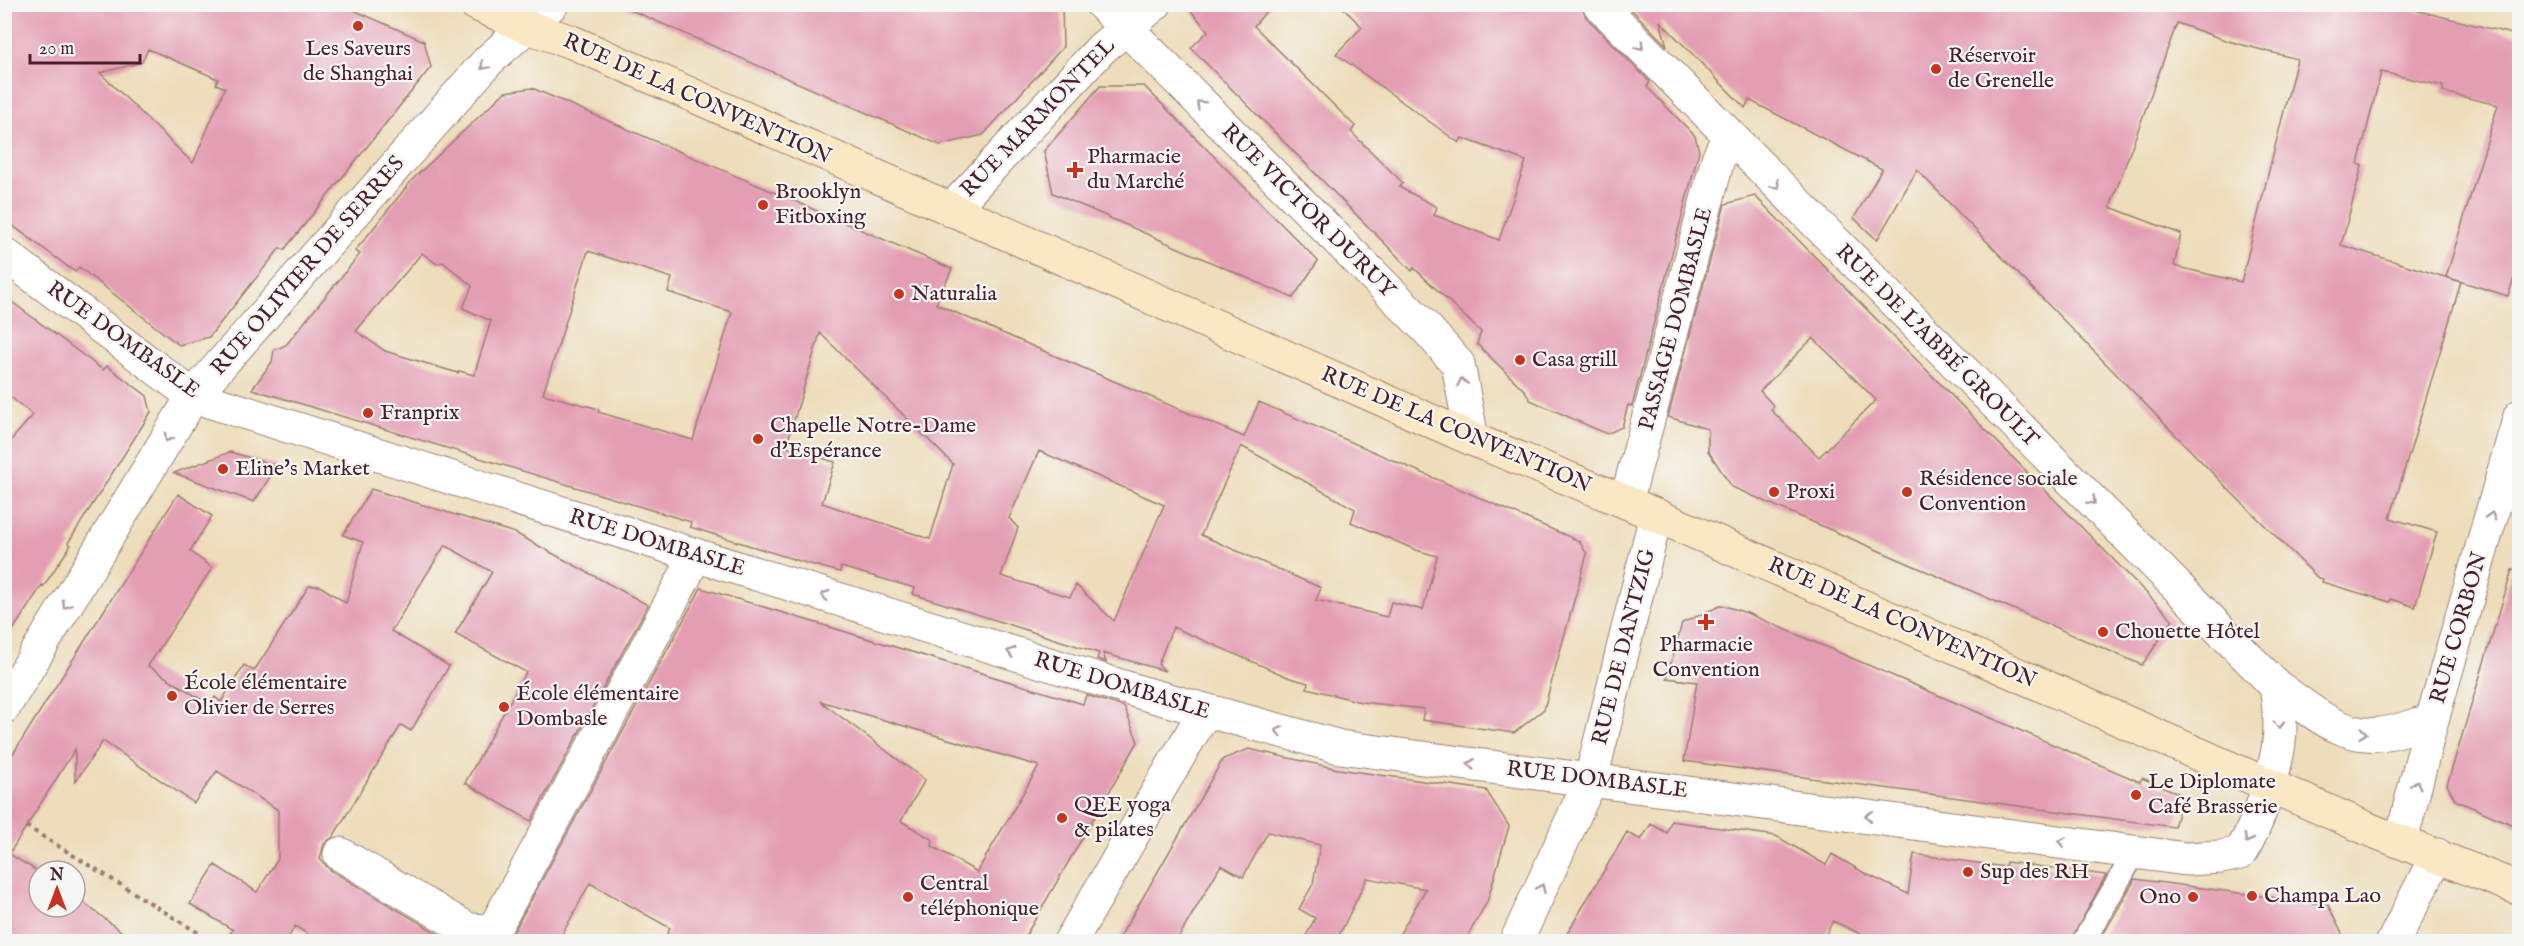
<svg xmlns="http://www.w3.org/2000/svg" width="2524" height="946" viewBox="0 0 2524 946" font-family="'IM FELL English',serif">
<rect width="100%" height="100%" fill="#f6f6f2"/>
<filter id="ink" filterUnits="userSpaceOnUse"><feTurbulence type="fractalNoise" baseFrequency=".0167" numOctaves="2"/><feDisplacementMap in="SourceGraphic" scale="12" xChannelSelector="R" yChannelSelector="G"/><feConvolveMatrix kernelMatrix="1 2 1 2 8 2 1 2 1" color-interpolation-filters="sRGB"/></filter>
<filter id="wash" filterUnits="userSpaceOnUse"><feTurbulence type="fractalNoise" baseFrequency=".008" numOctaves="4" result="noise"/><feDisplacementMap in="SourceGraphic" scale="24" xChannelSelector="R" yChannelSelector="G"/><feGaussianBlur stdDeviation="1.35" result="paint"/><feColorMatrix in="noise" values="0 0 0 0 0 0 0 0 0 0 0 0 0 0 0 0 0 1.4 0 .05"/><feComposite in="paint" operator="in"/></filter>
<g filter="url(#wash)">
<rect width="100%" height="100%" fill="#edddba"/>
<g id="blocks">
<path fill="#e49eb4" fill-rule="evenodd" d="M4 4H340L424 41 431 67 284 250 280 248 209 337 179 345 79 267 75 272 4 219ZM148 49 218 79 216 84 225 88 193 163 100 73 142 62Z
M617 4H1062L1063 47 983 135 940 145Z
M1185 4H1272L1254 26 1355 126 1351 132 1403 183 1399 187 1437 207 1434 215 1499 240 1526 161 1462 138 1459 143 1336 54 1362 27 1339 4H1581L1586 17 1650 82 1647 87 1695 136 1699 151 1632 406 1628 405 1622 427 1607 434 1530 400 1525 391 1477 344 1481 332 1414 268 1412 271 1191 48 1208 31Z
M1626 4H2391L2520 36V260L2508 296 2446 277 2498 105 2443 92V86L2381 72 2358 164 2362 166 2341 245 2461 282 2390 518 2437 532 2415 607 2391 599 2390 602 2322 582 2323 579 2318 578 2235 496 1917 170 1877 240 1854 218 1882 169 1749 100 1745 108 1660 21 1667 46ZM2177 23 2228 41 2297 59 2241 282 2174 266 2181 234 2110 207Z
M1100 86H1144L1318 261 1293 298 1053 193 1044 151Z
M532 88 952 269 936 304 1039 349 1244 437 1259 402 1579 541 1587 554 1544 709 1514 733 1422 720 1424 709 1361 702 1307 688 1308 683 1290 678 1173 627 1158 664 1165 671 1103 653 1106 662 1097 659 1099 653 913 594 915 588 841 567 840 572 806 563 690 527 691 522 252 389 272 362 274 350 286 345 360 254 355 251 412 180 505 92ZM588 251 672 278 668 292 732 312 693 440 598 412 599 409 543 394ZM422 253 437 264 443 262 472 286 463 308 491 321 474 375 459 371 458 373 385 351 356 331ZM820 333 953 464 930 539 822 503 835 462 786 447ZM1241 446 1355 509 1351 522 1416 550 1437 556 1423 610 1391 602 1387 617 1316 600 1321 588 1201 535ZM1039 451 1164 505 1114 621 1076 585 1070 597 1001 576 1018 528 1009 518Z
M1755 196 2173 620 2142 665 1732 487 1708 451V429L1668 417 1725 204ZM1813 338 1876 400 1819 457 1771 410 1774 406 1760 391Z
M4 296 103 370 107 366 147 396 151 412 68 543 71 545 43 587 42 585 4 644V448L33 415 4 392Z
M230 452 277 466 254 502 174 473Z
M371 489 515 533 648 605 531 821 465 783 526 672 455 634 492 572 445 545 391 631 449 666 411 731 401 725 333 837 324 844 320 859 330 870 452 942H320L295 926 286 942H223L233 930 190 904 215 865 257 892 278 859V810L217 771 194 803 103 741 75 782V749L9 854 39 872V907H75V896L135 942H4V768L178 494 212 516 190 551 212 568 148 666 210 705 215 697 221 702 244 665 254 671 309 586H320L346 603 363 542 343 535Z
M2512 570 2520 571V828L2455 800 2447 785Z
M701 588 1083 704 1086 695 1124 707 1138 742 1022 942H663L670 928 590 883 558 942H508ZM820 701 1039 766 977 872 932 846 933 840 901 821 925 780Z
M1722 605 1747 613 2140 782 2142 778 2183 795 2174 827 1684 761 1697 682 1667 678 1682 623Z
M1249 749 1338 769 1486 790 1509 826 1487 902 1464 942H1395L1426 889 1367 878 1336 942H1303L1315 918 1299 909 1313 884 1320 845 1268 832 1243 877 1221 865 1176 942H1117L1223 759Z
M1671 821 1776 836 1826 865 1832 854 1866 874 1908 894 1914 854 2005 867 2006 862 2106 875 2070 942H1877L1833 921 1822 942H1562L1627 832 1641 840 1651 824 1667 833Z
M2135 879 2328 905 2346 942H2099Z"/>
</g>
</g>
<g filter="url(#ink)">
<use href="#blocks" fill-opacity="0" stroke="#9c7e72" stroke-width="1.5"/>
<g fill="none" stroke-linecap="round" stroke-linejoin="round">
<defs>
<path id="service" d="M2083 942 2135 852"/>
<path id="pedestrian" d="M1626 502 1718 159 1728 137
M340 854 469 930 490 931 498 922 684 578 695 555"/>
<path id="minor" d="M1102 4 1427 329 1458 364 1472 439
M951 210 1102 48 1155 4
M4 254 193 396 695 555 1146 694 1340 747 2186 859 2221 857 2240 853C2258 826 2280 761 2280 728 2280 714 2278 700 2276 686L1599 4
M2276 686C2306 706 2340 739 2379 734 2396 733 2415 725 2432 720
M4 707 193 396 488 61 552 4
M2401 841 2432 720 2520 416
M1070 942 1205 711
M1516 942 1591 779 1656 515
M2393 942 2437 855"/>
<path id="secondary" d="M476 4 527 27 572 42 1472 439 1626 502 2373 831 2520 889"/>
</defs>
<use href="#service" stroke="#9c7e72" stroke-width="25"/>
<use href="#pedestrian" stroke="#9c7e72" stroke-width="35"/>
<use href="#minor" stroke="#9c7e72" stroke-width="35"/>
<use href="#secondary" stroke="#9c7e72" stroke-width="35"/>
<path stroke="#9c7e72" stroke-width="4" stroke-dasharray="4.5 4.5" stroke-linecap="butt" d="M26 826 213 942"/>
<use href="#service" stroke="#fff" stroke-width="22"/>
<use href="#pedestrian" stroke="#fff" stroke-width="33"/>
<use href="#minor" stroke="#fff" stroke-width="33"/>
<use href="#secondary" stroke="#fae7c3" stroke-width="33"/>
</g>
<defs><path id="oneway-chevron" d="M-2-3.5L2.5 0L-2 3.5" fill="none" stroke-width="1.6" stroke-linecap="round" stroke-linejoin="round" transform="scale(1.5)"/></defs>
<g stroke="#ae9aa0">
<use href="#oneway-chevron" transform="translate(1640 46) rotate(46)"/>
<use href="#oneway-chevron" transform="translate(484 66) rotate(133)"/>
<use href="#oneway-chevron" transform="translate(1200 104) rotate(-135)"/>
<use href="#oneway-chevron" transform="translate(1776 185) rotate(45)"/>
<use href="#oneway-chevron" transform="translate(1462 382) rotate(-103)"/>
<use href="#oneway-chevron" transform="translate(168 438) rotate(121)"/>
<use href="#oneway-chevron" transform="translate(2092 501) rotate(45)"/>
<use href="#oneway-chevron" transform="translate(2491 516) rotate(-74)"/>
<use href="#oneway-chevron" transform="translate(825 595) rotate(-163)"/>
<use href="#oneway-chevron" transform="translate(66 605) rotate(121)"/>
<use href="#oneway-chevron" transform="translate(1011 652) rotate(-163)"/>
<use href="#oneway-chevron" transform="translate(2279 725) rotate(90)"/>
<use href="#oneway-chevron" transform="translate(1279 731) rotate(-165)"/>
<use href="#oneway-chevron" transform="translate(2363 733) rotate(6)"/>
<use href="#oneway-chevron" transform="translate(1471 764) rotate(-173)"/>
<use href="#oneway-chevron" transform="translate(2416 784) rotate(-76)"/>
<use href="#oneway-chevron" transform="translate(1869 816) rotate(-172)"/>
<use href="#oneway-chevron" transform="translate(2248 839) rotate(118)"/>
<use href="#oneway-chevron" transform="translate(2062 842) rotate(-172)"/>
<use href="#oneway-chevron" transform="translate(1541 888) rotate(-65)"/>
</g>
</g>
<g fill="#c8321e" stroke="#f6f6f2" stroke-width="2">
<circle cx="358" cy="26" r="6"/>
<circle cx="1936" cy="69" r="6"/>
<path d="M1072 161h6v6h6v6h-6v6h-6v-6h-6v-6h6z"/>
<circle cx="763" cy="205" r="6"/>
<circle cx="899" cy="294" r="6"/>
<circle cx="1520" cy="360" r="6"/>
<circle cx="368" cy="413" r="6"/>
<circle cx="758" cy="439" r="6"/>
<circle cx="223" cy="469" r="6"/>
<circle cx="1774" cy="492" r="6"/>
<circle cx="1907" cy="492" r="6"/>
<path d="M1703 613h6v6h6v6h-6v6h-6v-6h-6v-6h6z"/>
<circle cx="2103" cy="632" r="6"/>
<circle cx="172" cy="696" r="6"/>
<circle cx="504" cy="707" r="6"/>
<circle cx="2136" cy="795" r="6"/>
<circle cx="1062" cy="818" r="6"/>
<circle cx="1968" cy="872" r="6"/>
<circle cx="2252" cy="896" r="6"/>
<circle cx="908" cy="897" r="6"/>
<circle cx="2193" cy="897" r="6"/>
</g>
<g text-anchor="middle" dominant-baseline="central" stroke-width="4.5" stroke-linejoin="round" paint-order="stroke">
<g font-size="22" fill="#4a1f2b" stroke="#f6f6f2" text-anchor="start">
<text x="358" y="49" text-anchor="middle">Les Saveurs<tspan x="358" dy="25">de Shanghai</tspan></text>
<text x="1948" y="56">Réservoir<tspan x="1948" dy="25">de Grenelle</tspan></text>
<text x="1087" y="157">Pharmacie<tspan x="1087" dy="25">du Marché</tspan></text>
<text x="775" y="192">Brooklyn<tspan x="775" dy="25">Fitboxing</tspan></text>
<text x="911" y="294">Naturalia</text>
<text x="1532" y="360">Casa grill</text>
<text x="380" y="413">Franprix</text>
<text x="770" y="426">Chapelle Notre-Dame<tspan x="770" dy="25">d'Espérance</tspan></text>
<text x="235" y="469">Eline's Market</text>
<text x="1919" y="479">Résidence sociale<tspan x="1919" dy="25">Convention</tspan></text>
<text x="1786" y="492">Proxi</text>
<text x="2115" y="632">Chouette Hôtel</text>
<text x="1706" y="645" text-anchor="middle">Pharmacie<tspan x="1706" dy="25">Convention</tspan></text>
<text x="184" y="683">École élémentaire<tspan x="184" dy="25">Olivier de Serres</tspan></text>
<text x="516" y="694">École élémentaire<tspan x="516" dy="25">Dombasle</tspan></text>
<text x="2148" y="782">Le Diplomate<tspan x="2148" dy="25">Café Brasserie</tspan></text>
<text x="1074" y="805">QEE yoga<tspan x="1074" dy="25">&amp; pilates</tspan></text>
<text x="1980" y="872">Sup des RH</text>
<text x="920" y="884">Central<tspan x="920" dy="25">téléphonique</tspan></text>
<text x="2264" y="896">Champa Lao</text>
<text x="2181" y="897" text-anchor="end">Ono</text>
</g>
<g font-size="22" fill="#4a1f2b" stroke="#f6f6f2">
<text transform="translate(697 99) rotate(24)">RUE DE LA CONVENTION</text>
<text transform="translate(1038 118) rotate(-46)">RUE MARMONTEL</text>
<text transform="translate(1308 211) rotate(45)">RUE VICTOR DURUY</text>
<text transform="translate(308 266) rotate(-49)">RUE OLIVIER DE SERRES</text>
<text transform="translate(1676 319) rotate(-75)">PASSAGE DOMBASLE</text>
<text transform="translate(123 340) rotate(36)">RUE DOMBASLE</text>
<text transform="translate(1937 346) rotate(45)">RUE DE L'ABBÉ GROULT</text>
<text transform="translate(1456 430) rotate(23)">RUE DE LA CONVENTION</text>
<text transform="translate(657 543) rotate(17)">RUE DOMBASLE</text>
<text transform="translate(1902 623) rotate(24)">RUE DE LA CONVENTION</text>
<text transform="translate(2459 628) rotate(-74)">RUE CORBON</text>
<text transform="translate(1624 647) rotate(-76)">RUE DE DANTZIG</text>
<text transform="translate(1122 686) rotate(17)">RUE DOMBASLE</text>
<text transform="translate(1597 780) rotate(7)">RUE DOMBASLE</text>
</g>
</g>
<rect width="2524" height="946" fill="none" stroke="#f6f6f2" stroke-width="24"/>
<g transform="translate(57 889)"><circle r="28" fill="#f6f6f2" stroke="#b1a0a2" stroke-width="1.5"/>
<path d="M0-4.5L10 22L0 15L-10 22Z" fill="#c8321e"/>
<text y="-9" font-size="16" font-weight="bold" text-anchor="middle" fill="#4a1f2b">N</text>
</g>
<path d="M30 54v9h110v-9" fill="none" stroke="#4a1f2b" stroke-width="3"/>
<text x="39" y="54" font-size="18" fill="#4a1f2b" stroke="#f6f6f2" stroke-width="4.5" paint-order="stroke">20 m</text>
</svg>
